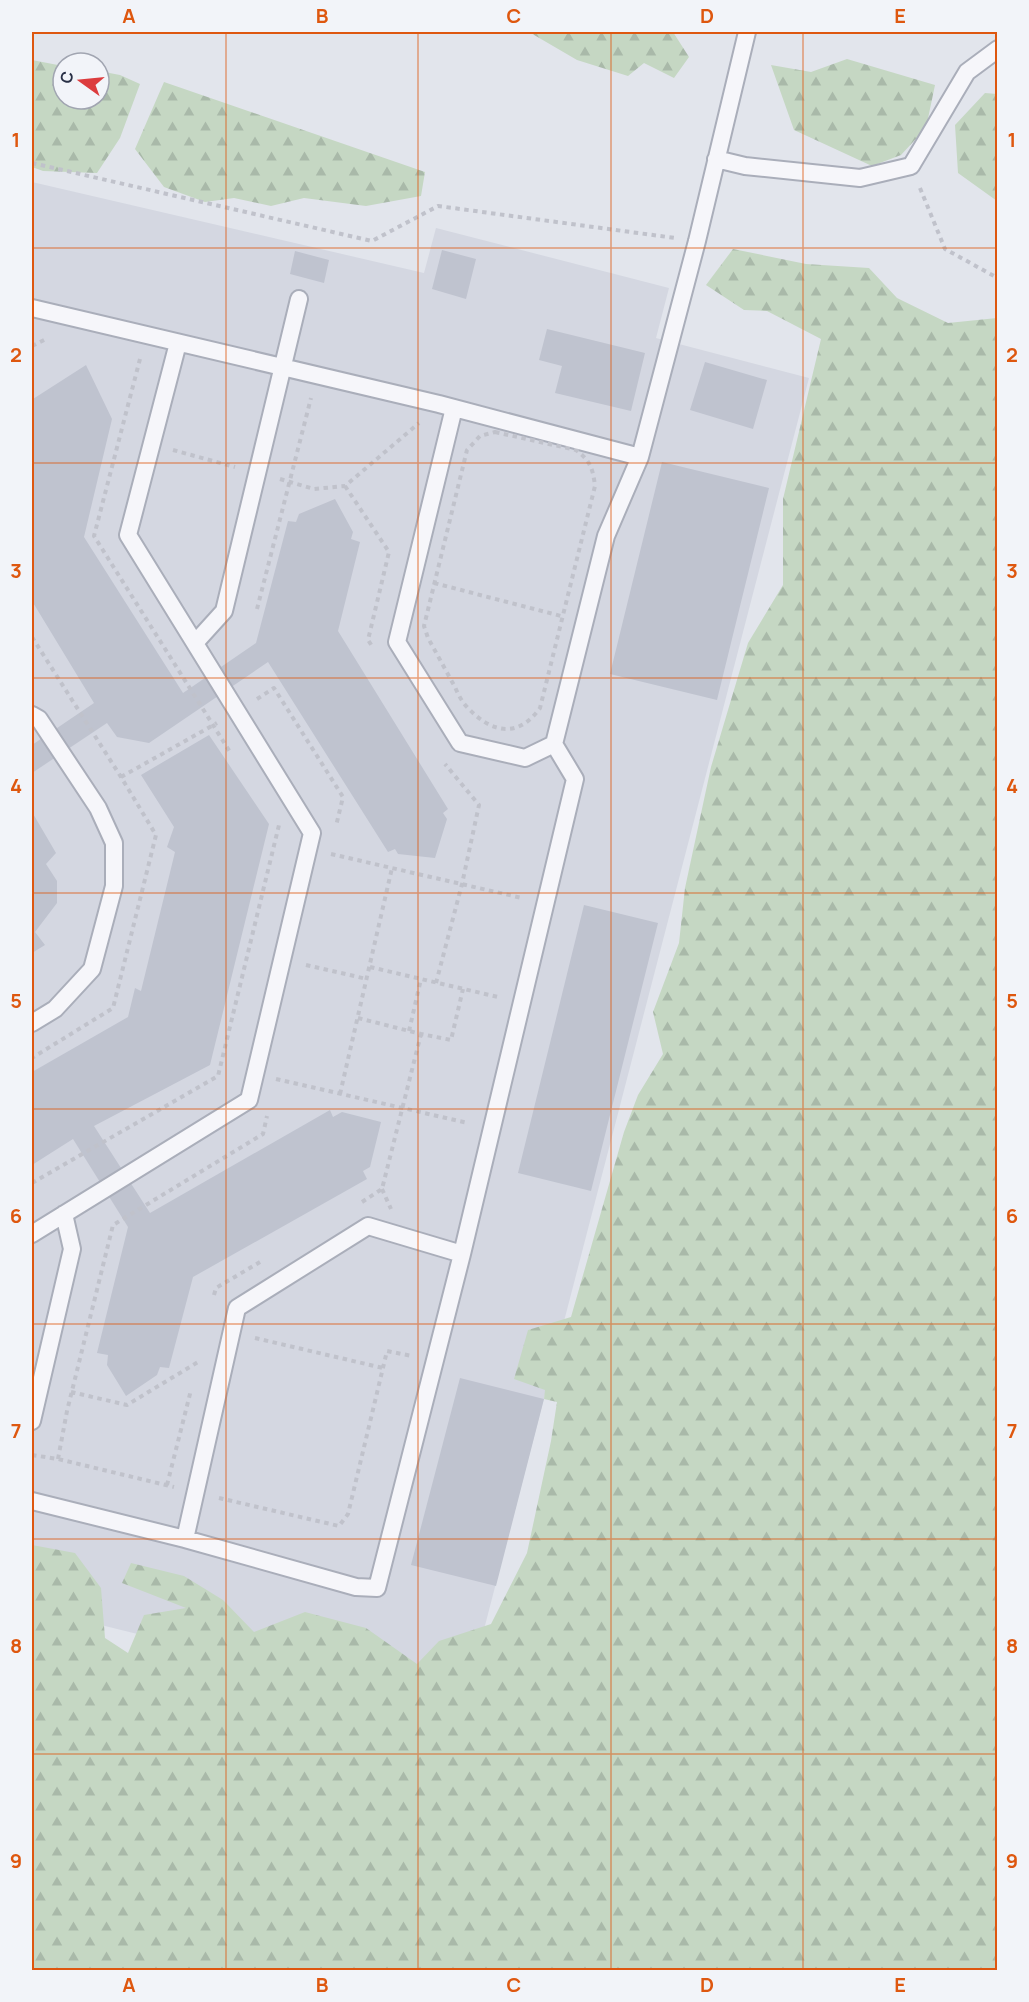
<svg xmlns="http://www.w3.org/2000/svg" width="1029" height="2002" viewBox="0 0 1029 2002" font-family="Manrope,sans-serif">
<defs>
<pattern id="forest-firs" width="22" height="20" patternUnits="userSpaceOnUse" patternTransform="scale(1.5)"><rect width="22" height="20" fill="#c5d7c3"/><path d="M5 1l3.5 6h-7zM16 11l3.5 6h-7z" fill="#a9b9a9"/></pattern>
</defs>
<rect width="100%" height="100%" fill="#e2e5ec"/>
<path fill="#d4d7e1" d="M32 182 424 273 436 228 669 288 656 338 809 378 462 1714 32 1608Z"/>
<path fill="url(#forest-firs)" d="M529 32H673L689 57 674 78 644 63 628 76 577 60Z
M847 59 935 85 926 128 901 155 872 166 794 130 771 65 811 72Z
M32 60 63 66V99H99V71L120 75 140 84 120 138 97 173 43 171 32 167Z
M164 82 425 172 421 196 366 206 304 198 271 206 234 198 205 202 164 187 135 149Z
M985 93 997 94V201L958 173 955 125Z
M733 249 806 264 869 268 897 298 948 323 997 318V1970H32V1545L75 1553 101 1588 105 1638 128 1653 144 1615 186 1608 122 1583 131 1563 184 1576 223 1600 254 1632 305 1612 366 1628 417 1664 439 1641 491 1624 527 1553 551 1441 557 1402 544 1399 545 1390 514 1379 528 1330 571 1317 624 1132 638 1095 663 1054 653 1012 679 943 685 888 711 767 748 643 783 585V499L821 339 767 311 744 310 706 285Z"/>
<path fill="#bfc3cf" d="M442 250 476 259 466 299 432 289Z
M295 251 329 260 324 283 290 274Z
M547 329 645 353 631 411 555 393 562 366 539 360Z
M705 362 767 380 753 429 690 410Z
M86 365 112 419 84 537 183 693 256 643 288 521 296 522 299 514 335 499 353 532 351 539 360 542 338 631 448 809 443 813 447 819 435 858 398 854 395 849 388 852 268 662 149 743 117 737 107 723 32 773V745L94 703 32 601V404L33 399Z
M662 462 769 488 717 700 610 674Z
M209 735 269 824 210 1065 94 1126 150 1213 330 1110 333 1117 342 1112 381 1122 370 1167 363 1171 367 1179 193 1277 169 1368 160 1367 157 1375 126 1396 107 1365 108 1355 97 1353 128 1227 73 1139 32 1165V1072L128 1017 135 988 141 991 175 852 167 847 174 827 141 775Z
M32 812 56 853 46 864 57 881V903L35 932 45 945 32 953Z
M584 905 658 923 591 1191 518 1173Z
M460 1378 544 1399 496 1586 411 1565Z"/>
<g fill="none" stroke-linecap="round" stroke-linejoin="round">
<defs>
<path id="service" d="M716 159 745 166 860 178 911 166 967 72 998 49
M32 308 439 404 640 457 697 241 747 32
M454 408 397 642 460 743 525 758 554 744
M195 643 224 611 299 299
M32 715 39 719 98 808 114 843V886L92 969 55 1009 32 1023
M32 1234 249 1100 312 833 128 535 178 343
M32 1421 72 1249 64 1214
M32 1501 185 1539 356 1587 377 1588 462 1254 575 779 554 744 606 536 640 457
M185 1539 237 1308 368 1226 462 1254"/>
</defs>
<use href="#service" stroke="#aaaeba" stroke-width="20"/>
<path stroke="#c0c2cb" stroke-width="4" stroke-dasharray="4.5 4.5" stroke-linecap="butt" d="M32 163 372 241 438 206 675 238
M920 188 945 249 994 276 998 277
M32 346 48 338
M140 359 94 536 230 752
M495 432 576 450C590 460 593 469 595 486L540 708C518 739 491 733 467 707 462 702 458 694 455 687 446 671 437 654 428 638L424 626 467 450 480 436Z
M173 450 235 467
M280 479 314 489 345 486 419 423
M345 486 389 552 368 640 372 646
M434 583 561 616
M257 609 311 398
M32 637 121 777 156 835 113 1008 32 1058
M257 699 274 688 343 797 336 826
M121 777 217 723
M331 854 522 898
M306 965 367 979
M370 967 498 997
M436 983 462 884 479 805 445 764
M358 1018 421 1034 451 1040 463 989
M409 1031 421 979
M276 1079 468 1123
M340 1094 392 868
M32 1183 218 1076 279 825
M382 1189 391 1209
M362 1202 382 1189 421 1034
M214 1295 216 1288 260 1262
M255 1338 383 1368
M71 1392 127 1405 198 1362
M32 1455 58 1459 174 1487
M58 1459 67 1411 113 1225 263 1134 267 1116
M167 1485 191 1390
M219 1498 339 1526 348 1514 387 1351 412 1356"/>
<use href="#service" stroke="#f6f6fa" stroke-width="16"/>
</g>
<path fill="none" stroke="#de570f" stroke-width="1.5" stroke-opacity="0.55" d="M226 32V1970M418 32V1970M611 32V1970M803 32V1970M32 248H998M32 463H998M32 678H998M32 893H998M32 1109H998M32 1324H998M32 1539H998M32 1754H998"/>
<rect width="1029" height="2002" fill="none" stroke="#f2f4f9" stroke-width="66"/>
<g transform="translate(81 81) rotate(285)"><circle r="28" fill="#f2f4f9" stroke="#a1a5b1" stroke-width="1.5"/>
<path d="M0-4.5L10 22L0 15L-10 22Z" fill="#dc3c3e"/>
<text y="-9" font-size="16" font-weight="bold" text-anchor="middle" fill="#282f46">С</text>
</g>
<rect x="33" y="33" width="963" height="1936" fill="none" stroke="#de570f" stroke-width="2"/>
<g font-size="20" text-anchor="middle" font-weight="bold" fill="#de570f">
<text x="129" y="23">A</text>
<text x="322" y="23">B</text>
<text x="514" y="23">C</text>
<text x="707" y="23">D</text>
<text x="900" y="23">E</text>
<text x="16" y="147">1</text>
<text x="1012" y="147">1</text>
<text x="16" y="362">2</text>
<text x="1012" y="362">2</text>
<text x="16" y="578">3</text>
<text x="1012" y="578">3</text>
<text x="16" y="793">4</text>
<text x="1012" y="793">4</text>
<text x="16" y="1008">5</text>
<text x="1012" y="1008">5</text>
<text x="16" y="1223">6</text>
<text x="1012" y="1223">6</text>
<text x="16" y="1438">7</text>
<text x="1012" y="1438">7</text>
<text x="16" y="1653">8</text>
<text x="1012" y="1653">8</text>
<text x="16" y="1868">9</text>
<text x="1012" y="1868">9</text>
<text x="129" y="1992">A</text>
<text x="322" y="1992">B</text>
<text x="514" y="1992">C</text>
<text x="707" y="1992">D</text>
<text x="900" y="1992">E</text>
</g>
</svg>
